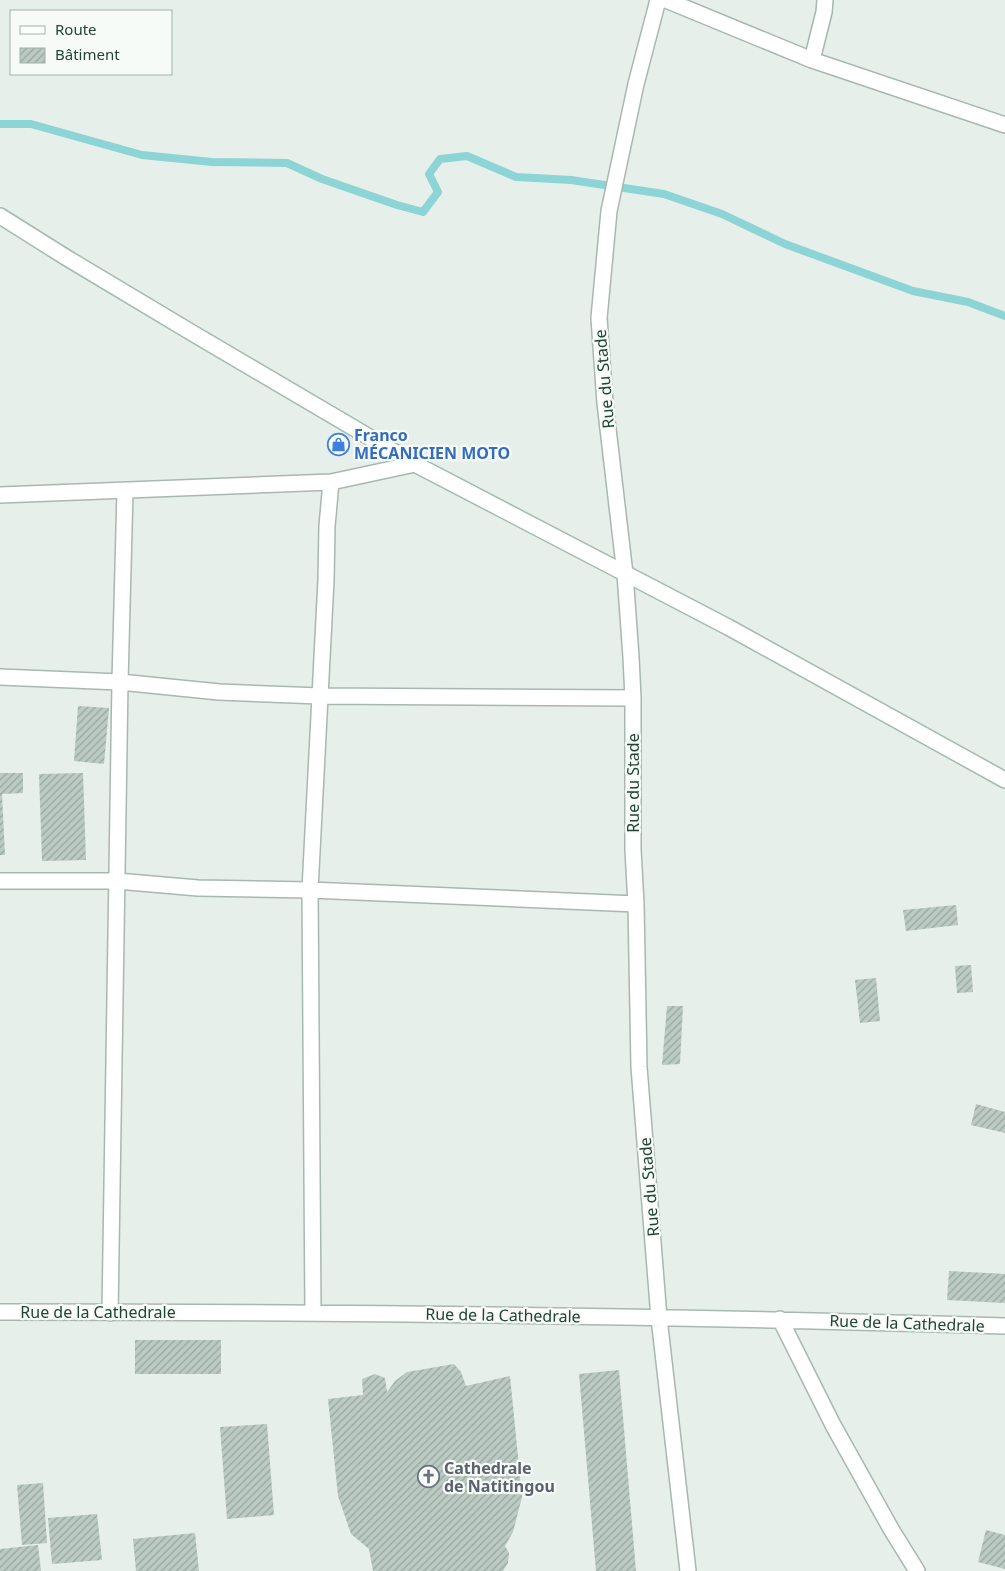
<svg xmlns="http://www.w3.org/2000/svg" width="1005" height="1571" viewBox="0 0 1005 1571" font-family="'Noto Sans',sans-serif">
<defs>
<pattern id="building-hatch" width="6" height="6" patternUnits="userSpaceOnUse" patternTransform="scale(1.25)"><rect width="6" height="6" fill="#bbcac2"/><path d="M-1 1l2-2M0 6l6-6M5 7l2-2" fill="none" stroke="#98a69e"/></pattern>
</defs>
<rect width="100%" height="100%" fill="#e6efea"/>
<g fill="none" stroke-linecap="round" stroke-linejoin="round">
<path stroke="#8cd4d6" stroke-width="8" d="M0 124H31L142 155 212 162 287 163 322 179 397 205 423 212 438 192 429 174 440 159 467 156 516 177 571 180 664 194 722 214 785 244 913 291 968 302 1005 316"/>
</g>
<path fill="url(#building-hatch)" d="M78 706 109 708 104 764 74 761Z
M0 773H23V793L2 794 5 855H0Z
M83 773 86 860 42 861 39 774Z
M956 905 958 925 906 931 903 910Z
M971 965 973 992 957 993 955 966Z
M876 978 880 1021 860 1023 855 980Z
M667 1006H683L680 1064 662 1065Z
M976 1104 1005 1112V1133L971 1125Z
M949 1271 1005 1274V1303L947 1300Z
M135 1340H221V1374H135Z
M454 1364 461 1372 466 1386 510 1376 522 1497 513 1532 505 1546 509 1553 508 1563 503 1571H373L369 1549 351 1534 338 1496 328 1399 363 1395 362 1379 375 1374 385 1378 387 1392 395 1381 407 1372Z
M619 1370 636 1571H596L579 1374Z
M267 1424 274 1515 227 1519 220 1427Z
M43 1483 47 1543 22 1545 17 1485Z
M97 1514 102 1560 52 1564 48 1518Z
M986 1530 1005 1535V1569L978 1562Z
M195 1533 199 1571H136L133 1539Z
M38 1545 41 1571H0V1549Z"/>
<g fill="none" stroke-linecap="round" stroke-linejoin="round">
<defs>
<path id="street" d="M658 0 636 84 609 211 599 318 605 403 625 574 631 657 633 698V850L636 904 639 1067 659 1318 688 1571
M666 0 812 60 1005 125
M812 60 824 12 825 0
M0 495 331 482 415 464
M0 677 120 682 219 692 320 696 633 698
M0 881H117L198 888 310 890 636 904
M0 1312C335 1312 670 1316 1005 1326
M313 1312 310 890 326 580 327 526 331 482
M110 1313 120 682 125 491
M780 1319 833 1425 891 1529 917 1571"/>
<path id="secondary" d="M0 216 67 258 194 334 415 464 728 627 1005 780"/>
</defs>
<use href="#street" stroke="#a8b8b0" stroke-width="18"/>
<use href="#secondary" stroke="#a3bbb0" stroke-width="18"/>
<use href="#street" stroke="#fff" stroke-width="15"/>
<use href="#secondary" stroke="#fff" stroke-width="15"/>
</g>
<defs>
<symbol id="shop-ring" viewBox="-11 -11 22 22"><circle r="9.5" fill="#f7fbf8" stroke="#3f7fe0" stroke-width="1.5"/><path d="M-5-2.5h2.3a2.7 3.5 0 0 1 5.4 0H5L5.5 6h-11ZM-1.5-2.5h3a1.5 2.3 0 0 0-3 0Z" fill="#3f7fe0"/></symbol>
<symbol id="church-ring" viewBox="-11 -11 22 22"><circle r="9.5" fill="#f7fbf8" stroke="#6b7280" stroke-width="1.5"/><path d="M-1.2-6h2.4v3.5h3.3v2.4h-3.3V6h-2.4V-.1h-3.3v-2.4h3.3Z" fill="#6b7280"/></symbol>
</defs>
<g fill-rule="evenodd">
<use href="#shop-ring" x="326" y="432" width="25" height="25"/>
<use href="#church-ring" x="416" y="1464" width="25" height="25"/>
</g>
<g text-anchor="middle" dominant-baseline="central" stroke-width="4.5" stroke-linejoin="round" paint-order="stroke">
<g font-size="16" fill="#234336" stroke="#f7fbf8">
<text transform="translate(604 379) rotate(-95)">Rue du Stade</text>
<text transform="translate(633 783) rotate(-90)">Rue du Stade</text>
<text transform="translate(649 1187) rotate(-95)">Rue du Stade</text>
<text x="98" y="1312">Rue de la Cathedrale</text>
<text transform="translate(503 1315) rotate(1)">Rue de la Cathedrale</text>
<text transform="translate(907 1323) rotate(2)">Rue de la Cathedrale</text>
</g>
<g font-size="16" font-weight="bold" fill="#366cbe" stroke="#f7fbf8" text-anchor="start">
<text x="354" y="435">Franco<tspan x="354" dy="18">MÉCANICIEN MOTO</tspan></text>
</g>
<g font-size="16" font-weight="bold" fill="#5b616d" stroke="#f7fbf8" text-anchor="start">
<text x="444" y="1468">Cathedrale<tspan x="444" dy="18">de Natitingou</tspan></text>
</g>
</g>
<rect x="10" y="10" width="162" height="65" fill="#f7fbf8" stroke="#a2b1aa"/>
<rect x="20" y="26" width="25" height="8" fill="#ffffff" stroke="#a2b1aa"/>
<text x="55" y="35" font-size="15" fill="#234336">Route</text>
<rect x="20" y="48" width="25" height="15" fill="url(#building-hatch)" stroke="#a2b1aa"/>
<text x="55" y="60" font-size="15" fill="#234336">Bâtiment</text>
</svg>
